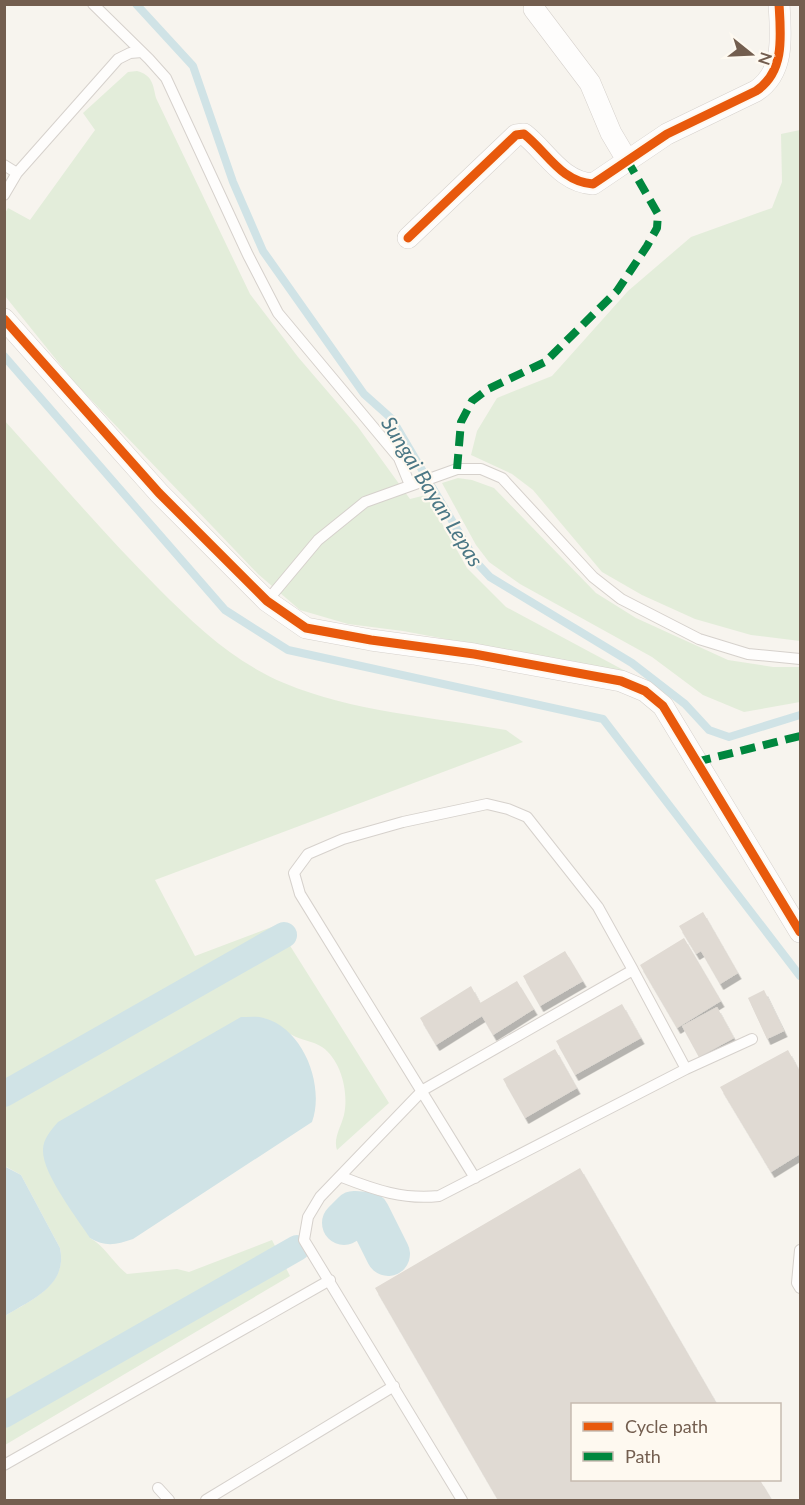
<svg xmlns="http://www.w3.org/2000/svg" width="805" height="1505" viewBox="0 0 805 1505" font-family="Lato,sans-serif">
<defs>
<filter id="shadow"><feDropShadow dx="3.5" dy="6" stdDeviation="0" flood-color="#0004"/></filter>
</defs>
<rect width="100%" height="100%" fill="#f7f4ee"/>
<path fill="#e3edda" d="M137 71C152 75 153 84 156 98L250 294 298 357 358 427 410 499 426 495 467 568 506 607 629 673 403 631 348 624 300 610 258 574 75 383 5 296 4 215 8 208 30 220 95 130 83 113 128 72Z
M800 130V641L751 635 695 619 642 595 602 572 533 490 512 474 471 455 477 431 497 398 552 376 628 291 691 237 772 208 782 182 781 134Z
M4 420C55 476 104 534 158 588 196 626 234 662 284 683 353 712 433 717 506 730L523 742 155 880 195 956 277 925 389 1103 337 1150C333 1138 341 1127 344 1115 349 1092 341 1060 322 1047 313 1041 301 1040 292 1035 282 1029 274 1023 264 1018L90 1238C105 1246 113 1263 127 1274L177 1269 189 1272 272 1240 290 1276 5 1445V1316C31 1300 68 1285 60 1248L21 1175 5 1166Z
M458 478 472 480 494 488 596 593 636 618 728 660 773 667H800V702L744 712 703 695 652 657 520 584 489 562 476 545 442 483Z"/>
<path fill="#d0e3e6" d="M241 1017C248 1017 257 1016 264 1018 304 1029 325 1086 312 1122L133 1239C116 1245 105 1247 90 1238 77 1218 42 1173 43 1150 43 1139 51 1130 58 1122Z
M4 1166 21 1175 60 1248C68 1286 32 1299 5 1316Z"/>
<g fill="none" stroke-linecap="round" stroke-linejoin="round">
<path stroke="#d0e3e6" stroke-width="8" d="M136 4 193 66 233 182 263 251 364 394 392 419 477 563 490 577 632 663 685 704 709 730 729 737 800 715
M4 356 225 610 288 650 603 719 800 976"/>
<path stroke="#d0e3e6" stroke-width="26" d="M4 1094 284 935
M4 1415 297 1248"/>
<path stroke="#d0e3e6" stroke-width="44" d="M344 1223 354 1213 368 1214 388 1254"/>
</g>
<path fill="#e0dad3" filter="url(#shadow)" d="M703 912 738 973 720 984 701 951 696 954 679 926Z
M684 938 721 1001 677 1028 640 965Z
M565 951 583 981 540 1006 523 976Z
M517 981 534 1009 493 1035 482 1016 436 1045 420 1018 471 986 480 1003Z
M764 990 784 1031 767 1039 748 998Z
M622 1004 641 1038 575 1075 556 1041Z
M717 1007 734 1038 699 1057 682 1026Z
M555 1049 577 1088 525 1118 503 1079Z
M788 1050 800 1072V1154L771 1172 720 1087Z
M580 1168 717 1404H572V1480H760L772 1500H498L375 1288Z"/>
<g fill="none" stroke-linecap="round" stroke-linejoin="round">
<defs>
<path id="service" d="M93 4 149 59 166 78 248 255 278 313 399 458 410 485
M4 165 17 173
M4 195 17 173 118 59 130 53 142 52
M267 601 318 540 365 502 457 469H481L502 478 593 577 621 599 699 639 748 654 800 659
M686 1069 752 1039
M342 1177C375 1190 404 1200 439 1196L686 1069 633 970 423 1090 320 1197 308 1217 304 1240 462 1500
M475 1178 300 894 294 873 308 854 343 839 403 822 487 804 508 809 527 817 598 907 633 970
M800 1250 797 1283 800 1288
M4 1465 330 1280
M158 1488 169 1500
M206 1500 394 1386"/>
<path id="minor" d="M534 9 590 83 611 133 627 160
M408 238 516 135 524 134C547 152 561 182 593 184L667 134 756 91C785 72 781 36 779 4
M4 319 159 493 267 601 306 628 371 640 474 654 621 681 645 691 663 706 800 932"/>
</defs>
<use href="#service" stroke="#d6d1cc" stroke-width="12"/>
<use href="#minor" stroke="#d6d1cc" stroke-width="22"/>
<use href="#service" stroke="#fefdfc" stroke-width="10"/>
<use href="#minor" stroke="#fefdfc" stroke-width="21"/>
<path stroke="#00873e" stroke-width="8" stroke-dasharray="15 8" stroke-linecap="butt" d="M457 469 461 422 472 401 488 389 545 362 617 291 647 246 657 228 658 214 627 160
M696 762 800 736"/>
<defs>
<path id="cycleway" d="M408 238 516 135 524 134C547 152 561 182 593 184L667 134 756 91C785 72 781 36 779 4
M4 319 159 493 267 601 306 628 371 640 474 654 621 681 645 691 663 706 800 932"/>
</defs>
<use href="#cycleway" stroke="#fef9f0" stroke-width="13"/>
<use href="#cycleway" stroke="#e8590c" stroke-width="9"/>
</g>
<g text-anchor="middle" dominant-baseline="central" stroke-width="4.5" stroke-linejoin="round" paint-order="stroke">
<g font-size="21" font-style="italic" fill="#4b7785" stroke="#fef9f0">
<text transform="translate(433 491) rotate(58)">Sungai Bayan Lepas</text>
</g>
</g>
<rect width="805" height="1505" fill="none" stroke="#735e4f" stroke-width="12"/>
<rect x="571" y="1403" width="210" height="78" fill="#fef9f0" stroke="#c6bbb0" stroke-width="1.5"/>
<rect x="583" y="1422" width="30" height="9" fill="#e8590c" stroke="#c6bbb0" stroke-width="1.5"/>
<text x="625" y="1433" font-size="18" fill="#735e4f">Cycle path</text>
<rect x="583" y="1452" width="30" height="9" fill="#00873e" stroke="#c6bbb0" stroke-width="1.5"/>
<text x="625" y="1463" font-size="18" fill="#735e4f">Path</text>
<g transform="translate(751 54) rotate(108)" stroke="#fef9f0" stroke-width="4.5" paint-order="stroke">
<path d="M0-4.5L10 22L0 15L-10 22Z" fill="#735e4f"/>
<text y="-9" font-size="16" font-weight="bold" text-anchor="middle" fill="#735e4f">N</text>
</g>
</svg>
